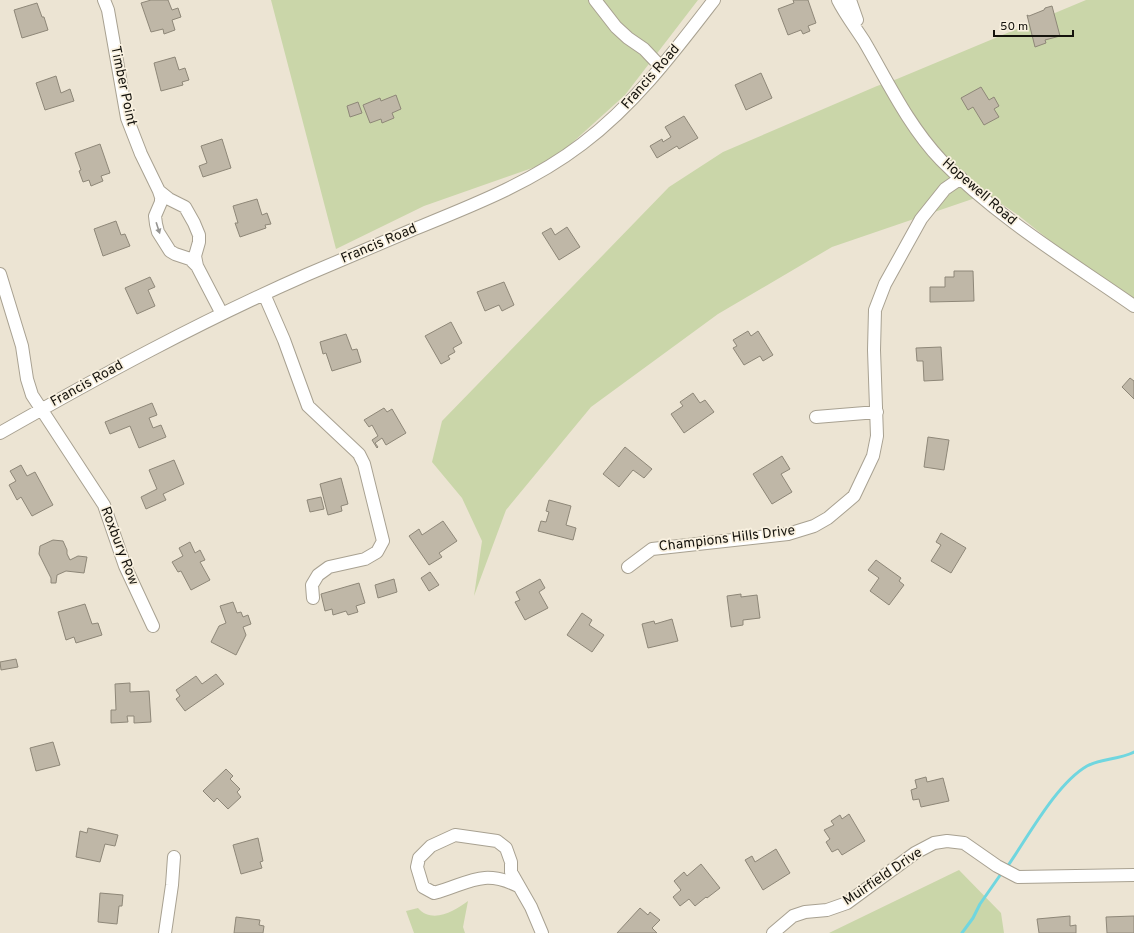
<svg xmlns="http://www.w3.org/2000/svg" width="1134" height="933" viewBox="0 0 1134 933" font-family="Overpass,sans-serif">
<rect width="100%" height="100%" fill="#ece4d3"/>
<path fill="#cad6a9" d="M271 0H698L625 95 552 161 424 206 336 249Z
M1086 0H1134V308L1018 215 987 194 832 247 718 314 591 407 506 510 474 596 482 541 462 498 432 462 442 421 669 187 723 152 877 86 897 79Z
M959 870 1001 913 1004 933H829Z
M468 901 463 927 465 933H414L406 911 418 908C420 910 423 913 426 914 440 920 457 909 468 901Z"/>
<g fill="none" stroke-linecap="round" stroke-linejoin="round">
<path stroke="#70d6df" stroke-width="3" d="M1007 867C1028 837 1056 784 1087 766 1102 758 1118 760 1134 752
M962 933 973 918 980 904 1003 871"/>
</g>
<path fill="#bfb7a7" stroke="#8e8778" d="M151 0H168L172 10 178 8 181 17 172 20 175 30 164 34 163 29 151 32 141 3Z
M793 0H808L816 23 808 26 810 31 803 34 801 30 788 35 778 9 794 3Z
M37 3 42 17H44L48 30 22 38 14 10Z
M1052 6 1060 36 1045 40 1046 43 1035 47 1027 15 1029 16 1044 10 1045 8Z
M175 57 179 70 185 68 189 80 182 82 183 85 161 91 154 63Z
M761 73 772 98 746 110 735 85Z
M56 76 61 93 70 89 74 101 45 110 36 83Z
M981 87 989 100 994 97 999 106 994 109 999 117 984 125 973 107 968 110 961 98Z
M396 95 401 109 392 113 394 118 382 123 381 119 370 123 363 105 380 98 381 101Z
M358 102 362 113 350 117 347 106Z
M684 116 698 138 679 149 677 146 657 158 650 146 662 139 663 142 671 137 665 127Z
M222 139 231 168 203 177 199 166 207 163 201 146Z
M100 144 110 173 101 176 103 181 91 186 89 180 83 182 79 171 81 170 75 153Z
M257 199 262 215 267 213 271 224 265 225 266 228 240 237 235 223H238L233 206Z
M116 221 121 235 125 234 130 246 103 256 94 229Z
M567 227 580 247 559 260 542 233 551 228 555 235Z
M954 271H973L974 301 930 302V287H945V277H954Z
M150 277 155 287 148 290 155 306 137 314 125 288Z
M504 282 514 305 502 311 499 305 485 311 477 292Z
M451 322 462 343 453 348 455 352 448 356 450 359 441 364 425 336Z
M748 331 751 336 758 331 773 355 763 361 760 356 744 365 733 348 737 346 733 340Z
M346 334 352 350 357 349 361 362 332 371 326 353 323 354 320 342Z
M941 347 943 380 924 381 923 361H917L916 348Z
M1130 378 1134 381V399L1122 387Z
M693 393 700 403 705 400 714 412 684 433 671 414 683 406 680 402Z
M152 403 157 415 149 418 153 428 161 425 166 437 139 448 130 426 110 434 105 422Z
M384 408 387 412 392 409 406 433 386 445 382 438 375 443 378 447 377 448 372 440 378 436 372 425 369 427 364 420Z
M928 437 949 440 944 470 924 467Z
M625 447 652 469 644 478 633 470 619 487 603 474Z
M782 456 790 469 781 474 792 492 772 504 753 474Z
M174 460 184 484 163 494 166 500 146 509 141 497 157 489 149 470Z
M21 465 27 476 35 472 53 505 32 516 21 497 17 500 9 485 16 481 10 471Z
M341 478 348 504 341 506 342 511 328 515 320 484Z
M321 497 324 509 310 512 307 500Z
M549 500 571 506 566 525 576 528 573 540 538 531 541 521 546 522 549 512 546 511Z
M443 521 457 541 439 553 442 557 429 565 409 536 419 529 422 535Z
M941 533 966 548 951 573 931 561 941 545 936 542Z
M53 540 63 541 67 550V554L70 560 78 556 87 557 84 573 66 571 57 575 56 583H51V578L39 554 40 546Z
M190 542 195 553 200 550 205 560 200 562 210 580 191 590 181 571 178 572 172 562 183 556 179 548Z
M876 560 901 578 899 581 904 585 889 605 870 591 879 578 868 570Z
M430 572 439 585 429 591 421 578Z
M394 579 397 592 378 598 375 585Z
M540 579 545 588 539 592 548 608 525 620 515 602 520 600 516 592Z
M359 583 365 603 356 606 358 612 348 615 346 611 333 615 332 609 325 611 321 594Z
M741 594V597L757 595 760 618 743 620V625L731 627 727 596Z
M233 602 237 613 241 612 243 617 248 615 251 624 243 627 246 635 236 655 211 642 219 626 226 623 220 606Z
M85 604 92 624 98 623 102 635 76 643 74 637 66 640 58 612Z
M582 613 592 620 589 625 604 635 592 652 567 635Z
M672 619 678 641 648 648 642 624 654 621 655 624Z
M16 659 18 667 1 670 0 662Z
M216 674 224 684 185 711 176 699 180 696 176 690 196 676 202 684Z
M130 683V692L149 691 151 722 134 723V716H127L128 722 111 723V710H116L115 684Z
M53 742 60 765 36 771 30 748Z
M226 769 233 776 230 779 240 789 237 792 241 797 228 809 217 798 214 802 203 791Z
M926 777 927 782 943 778 949 801 921 807 919 799 913 800 911 790 917 788 915 780Z
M849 814 865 841 842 855 838 849 832 852 826 842 830 839 824 830 834 825 831 821 840 815 842 819Z
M88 828 118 835 115 846 105 844 100 862 76 857 80 831 87 833Z
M258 838 263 861 260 862 262 868 241 874 233 845Z
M776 849 790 873 763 890 745 860 752 856 755 862Z
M701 864 720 888 707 898 706 897 695 906 689 899 680 906 673 897 681 890 674 881 684 872 687 876Z
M100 893 123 895 122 906H119L117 924 98 922Z
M640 908 648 915 650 912 660 920 652 928 657 933H617Z
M1070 916V926L1076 925V933H1039L1037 919Z
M1134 916V933H1107L1106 917Z
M236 917 260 920 259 925 264 926 263 933H234Z"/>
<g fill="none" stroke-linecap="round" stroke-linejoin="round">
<defs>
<path id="minor" d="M104 0 108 10 127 118 141 154 159 191 161 197V202L155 216 156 224 158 232 170 251 175 254 190 259 197 266
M595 0 616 27 628 38 644 49 661 67
M838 0C845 14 855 27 864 41 888 82 908 125 941 160 998 218 1068 260 1134 306
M850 0 857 20
M159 191 169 199 185 207 194 223 199 235V242L195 256 197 266 222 314
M0 274 22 346 27 379 32 395 104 505 125 566 153 626
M264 294 284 340 308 406 359 454 364 464 383 541 377 552 365 559 329 567 318 575 312 585 313 598
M816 417 877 412
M0 433C100 376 201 321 306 275 341 260 377 245 412 230 471 206 531 183 582 144 635 104 674 52 714 0
M628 567 652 549 788 534 814 526 828 518 854 496 873 456 877 436 874 350 875 310 885 284 921 219 945 189 961 178
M518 886C482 868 468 884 434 893L423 887 417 867 419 858 431 846 455 835 497 841 506 848 511 862V872L531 907 542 933
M165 933 172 885 174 857
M773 933 793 916 805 912 827 910 847 903 915 853 934 843 947 841 964 843 997 866 1018 877 1134 875"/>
</defs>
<use href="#minor" stroke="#a8a191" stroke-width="14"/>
<use href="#minor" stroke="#fff" stroke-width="12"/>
</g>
<defs><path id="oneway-solid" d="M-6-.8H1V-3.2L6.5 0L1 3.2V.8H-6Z"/></defs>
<use fill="#969592" href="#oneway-solid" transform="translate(158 228) rotate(72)"/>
<g text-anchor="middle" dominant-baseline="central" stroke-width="3.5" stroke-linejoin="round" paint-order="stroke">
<g font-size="14" fill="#15130d" stroke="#f9f1e0">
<text transform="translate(651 77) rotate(-49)">Francis Road</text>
<text transform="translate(123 86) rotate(78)">Timber Point</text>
<text transform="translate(979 192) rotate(41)">Hopewell Road</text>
<text transform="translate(379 244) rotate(-23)">Francis Road</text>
<text transform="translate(87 384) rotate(-29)">Francis Road</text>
<text transform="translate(727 539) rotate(-7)">Champions Hills Drive</text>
<text transform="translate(119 546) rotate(69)">Roxbury Row</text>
<text transform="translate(883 877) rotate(-34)">Muirfield Drive</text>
</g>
</g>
<path d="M994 30v6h79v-6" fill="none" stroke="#15130d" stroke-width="2"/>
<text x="1000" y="30" font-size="12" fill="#15130d" stroke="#f9f1e0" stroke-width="3" paint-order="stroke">50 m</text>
</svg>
